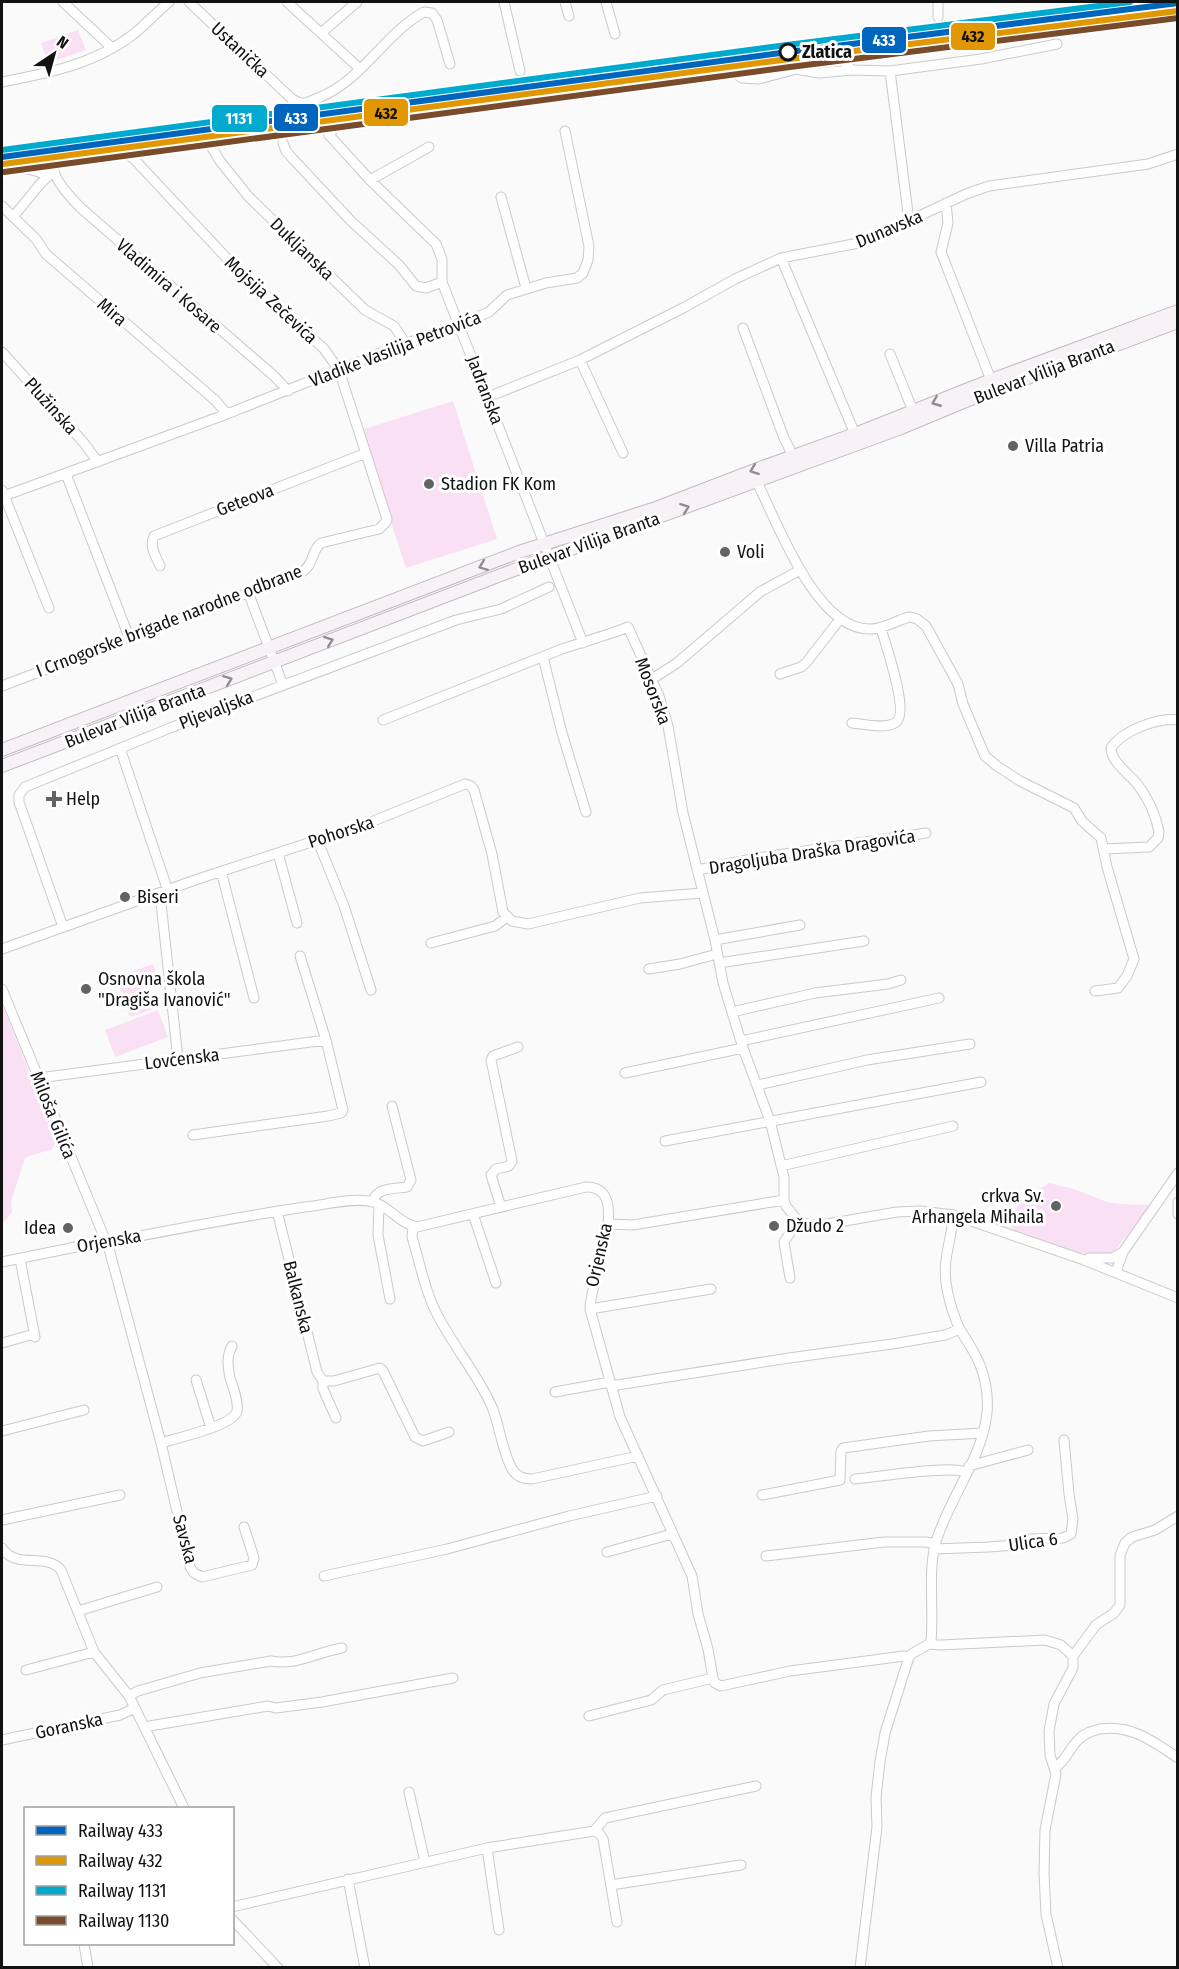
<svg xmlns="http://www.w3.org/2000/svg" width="1179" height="1969" viewBox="0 0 1179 1969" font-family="'Fira Sans Condensed',sans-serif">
<rect width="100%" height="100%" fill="#fbfafb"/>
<path fill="#fae0f4" d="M78 30 86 50 48 63 41 43Z
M453 401 497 539 406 568 361 430Z
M153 964 160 984 123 997 116 977Z
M151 991 157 1008 130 1017 124 1001Z
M2 1004 57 1142 51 1150 31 1155 25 1158 11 1202 12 1212 2 1225Z
M158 1010 168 1037 115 1057 105 1030Z
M1049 1183 1074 1189 1107 1202 1121 1204 1150 1205V1207L1112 1254C1080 1258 1049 1245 1018 1234L1009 1224C1018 1200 1028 1195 1049 1183Z"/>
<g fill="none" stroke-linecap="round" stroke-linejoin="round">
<defs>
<path id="minor" d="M63 2 112 48
M189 2 292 99C296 101 300 104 305 103 309 102 315 99 318 98 362 81 384 34 424 12L432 13 437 20 450 64
M287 2 360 69
M504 2 520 71
M565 2 569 16
M606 2 615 34
M938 2V17
M321 33 357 2
M726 67 760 62 822 56 833 57 843 61 852 70
M890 71 909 221
M2 82C49 73 96 64 135 33 147 23 157 12 169 2
M209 143 220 161 248 196 365 310 394 326 406 344
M283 143 286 151 293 159 351 221 399 265 416 286 426 288 442 282
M2 170C15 166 36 169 47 176
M370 180 429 147
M501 197 526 288
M946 203 948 223 941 252 991 380
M2 206 36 239 46 254 216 401 227 414
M13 217 41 183 54 171
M781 258 855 434
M743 328 784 438 793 456
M2 352 84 443 98 462
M890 354 913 411
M580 360 623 453
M488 397 580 360 685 307 735 279 781 258 864 242 966 194 989 186 1148 164 1178 154
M66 474 129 637
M757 482C777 522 816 630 870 629 885 629 896 620 910 617L917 619 926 626 958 684 963 704 985 756 997 766 1020 781 1074 808 1082 821 1101 838 1107 867 1134 959 1127 976 1118 988 1095 991
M2 490 49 608
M4 496 227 414 378 354 468 321 489 312 507 295 546 283 577 278 583 273 588 260 589 246 565 131
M160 566C156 556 149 547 154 536L366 453
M248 592 283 685
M583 643 442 282V259L436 244 370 180 329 135C337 123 345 119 358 116L664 81 719 68 726 67 742 78 759 79 796 69 819 73 852 70 890 71 981 59 1057 44
M543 657 562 733 586 812
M780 674 801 667 806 663 840 619
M652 679 677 663 760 592 800 570
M2 686 302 572C314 565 311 551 321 543L379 529 386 522 387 519 339 370 324 349 234 266 134 159C129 155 124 151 117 150 108 148 65 154 58 160 56 162 54 165 54 168 53 180 74 201 82 209L274 376 288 391
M383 720 562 649 615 632 628 627 659 696 668 726 683 813 715 940 723 983 743 1048 770 1121 784 1177V1200L786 1206 798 1221 811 1225H821L897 1212 920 1211 954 1215 1084 1260 1178 1298
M852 723C864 724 884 729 895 723 911 715 885 644 881 628
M120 748 168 891
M317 839 344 906 371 990
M1104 849 1149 847 1158 838 1159 832C1156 816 1148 798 1138 785 1129 774 1111 762 1111 748 1122 731 1158 717 1178 720
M278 853 297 923
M697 870 757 858 926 833
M221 871 254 998
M160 894 178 1059
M63 927 19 802V795L25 787 170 728 456 620 501 609 549 587
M715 940 800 925
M431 943 495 926 507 917
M2 949 198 879 366 824 465 784 471 786 474 790 492 854 503 912 512 921 528 924 640 898 702 893
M719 963 864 941
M649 969 680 964 717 954
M2 989 109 1249 161 1443 190 1567 194 1573 202 1577 252 1565 254 1558 244 1527
M732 1012 815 993 888 984 901 980
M741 1041 939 998
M625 1073 743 1048
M39 1078 326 1040
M758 1085 867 1060 970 1044
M193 1135 328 1116 341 1113 343 1110 326 1040 300 956
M665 1141 981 1082
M781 1166 953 1126
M373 1202C375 1187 395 1189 407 1187L411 1180 392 1106
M1178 1202V1214
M379 1204 378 1235 390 1299
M501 1207 491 1175 496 1169 509 1166 512 1161 491 1060 493 1056 518 1047
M277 1211 317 1372 323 1381V1389L336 1418
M473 1214 496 1283
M609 1224 633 1225 784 1200
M413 1227 412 1237C420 1263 425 1292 438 1316 454 1347 478 1375 492 1407 500 1427 502 1451 512 1469 516 1476 524 1479 532 1479L638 1456
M1089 1258H1112L1123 1252
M20 1259 35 1337
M2 1262 105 1241 119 1240C181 1228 243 1216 305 1207 325 1205 348 1198 369 1201 388 1204 399 1224 417 1227L586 1187C635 1186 589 1282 590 1309L620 1417 692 1576 698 1614 708 1649 713 1678 663 1690 651 1700 589 1716
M1116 1272 1123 1252 1178 1173
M790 1278 784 1242 798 1221
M590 1309 711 1289
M2 1343 34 1334
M196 1380 211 1428
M323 1381H334L380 1368 383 1371 415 1437 423 1441 449 1432
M611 1386 789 1358 892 1344 945 1335 960 1329
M555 1392 610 1382
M2 1431 84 1410
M161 1443C176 1438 234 1426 237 1411 239 1402 233 1387 230 1378 228 1367 226 1357 232 1346
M969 1466 1028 1450
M855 1479C877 1477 950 1465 966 1472
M762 1495 840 1480 841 1451 843 1448 929 1436 983 1433
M2 1520 120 1495
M2 1548C16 1570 46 1552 61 1570L94 1652 129 1696 184 1808
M934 1549 989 1547 1014 1545 1021 1541 1030 1539 1063 1538 1071 1534 1073 1519 1069 1494 1064 1440
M607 1552 672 1534
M766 1556 884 1542H926L936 1544
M324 1576 447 1549 569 1516 657 1496
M78 1611 157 1587
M929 1644 941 1645 1045 1640 1061 1645 1073 1656V1668L1054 1704 1049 1731 1050 1755 1056 1774 1045 1830 1044 1873 1046 1914 1058 1968
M1073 1656 1096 1625 1114 1613 1120 1605V1555L1125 1543 1132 1537 1155 1530 1178 1516
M26 1670 94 1652
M713 1678 715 1683 721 1686 790 1671 904 1656 909 1657
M129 1696 138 1691 200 1673 271 1661C296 1666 318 1652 342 1648
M144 1727 268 1706 276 1708 322 1702 453 1678
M2 1740 120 1715 135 1708
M1055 1768C1066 1761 1070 1747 1079 1739 1085 1733 1092 1731 1100 1729 1131 1724 1154 1742 1178 1758
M409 1792 425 1862
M594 1831 605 1818 756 1786
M487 1848 499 1930
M348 1879 365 1968
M611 1885 741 1865
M232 1907 487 1848 594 1831 599 1833 603 1839 617 1922
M232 1919 278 1968
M84 1944 88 1968
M860 1968 877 1827 876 1797 880 1762 885 1733 909 1657C915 1649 926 1649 931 1641 934 1612 928 1573 935 1545 948 1499 982 1460 987 1413 989 1392 984 1369 973 1351 968 1341 961 1333 957 1323 950 1305 943 1280 946 1260 948 1245 952 1230 954 1215"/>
<path id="major" d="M2 750 519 552 653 509 760 468 855 434 991 380 1178 311
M2 766 506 573 901 428 966 401 1178 322"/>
</defs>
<use href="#minor" stroke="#cbcacb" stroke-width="11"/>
<use href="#major" stroke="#c3b9c2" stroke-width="14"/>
<use href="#minor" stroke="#fefefe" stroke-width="9"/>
<use href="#major" stroke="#f7f2f6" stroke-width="12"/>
<defs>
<path id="rail-1" d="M2 157 788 52 1178 3"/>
<path id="rail-2" d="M3 164 789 59 1178 11"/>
<path id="rail-3" d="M2 150 787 45 1130 2"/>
<path id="rail-4" d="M4 172 790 67 1178 18"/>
</defs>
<use href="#rail-1" stroke="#fff" stroke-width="10"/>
<use href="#rail-2" stroke="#fff" stroke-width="10"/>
<use href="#rail-3" stroke="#fff" stroke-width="10"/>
<use href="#rail-4" stroke="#fff" stroke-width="10"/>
<use href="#rail-1" stroke="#0065bd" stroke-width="6"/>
<use href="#rail-2" stroke="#e09702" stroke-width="6"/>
<use href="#rail-3" stroke="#00a9ce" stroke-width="6"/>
<use href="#rail-4" stroke="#7a4b2a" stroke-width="6"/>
</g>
<defs><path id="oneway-chevron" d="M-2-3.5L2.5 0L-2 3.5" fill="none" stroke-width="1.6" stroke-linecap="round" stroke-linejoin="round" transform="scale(1.5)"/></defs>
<g stroke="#908d90">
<use href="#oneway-chevron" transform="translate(936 402) rotate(158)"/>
<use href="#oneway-chevron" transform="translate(754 470) rotate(159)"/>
<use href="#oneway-chevron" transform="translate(685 508) rotate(-21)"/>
<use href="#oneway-chevron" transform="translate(483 566) rotate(159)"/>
<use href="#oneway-chevron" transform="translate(329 641) rotate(-21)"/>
<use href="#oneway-chevron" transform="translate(228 680) rotate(-21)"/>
</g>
<circle fill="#fff" stroke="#131213" stroke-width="3" cx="788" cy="52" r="8"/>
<g fill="#646364" stroke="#fff" stroke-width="2">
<circle cx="1013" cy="446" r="6"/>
<circle cx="429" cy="484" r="6"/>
<circle cx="725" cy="552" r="6"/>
<path d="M51 790h6v6h6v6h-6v6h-6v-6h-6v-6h6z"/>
<circle cx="125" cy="897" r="6"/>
<circle cx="86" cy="989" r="6"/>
<circle cx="1056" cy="1206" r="6"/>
<circle cx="774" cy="1226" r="6"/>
<circle cx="68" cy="1228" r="6"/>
</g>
<g text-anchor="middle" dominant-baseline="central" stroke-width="6" stroke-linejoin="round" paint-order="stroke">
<g font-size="18" fill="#131213" stroke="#fff">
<text transform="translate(240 50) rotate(43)">Ustanička</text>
<text transform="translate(889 229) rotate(-23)">Dunavska</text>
<text transform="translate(302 249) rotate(44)">Dukljanska</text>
<text transform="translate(169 286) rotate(41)">Vladimira i Kosare</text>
<text transform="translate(271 300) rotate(43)">Mojsija Zečevića</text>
<text transform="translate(112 312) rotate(41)">Mira</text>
<text transform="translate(395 349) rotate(-21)">Vladike Vasilija Petrovića</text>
<text transform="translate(1044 372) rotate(-21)">Bulevar Vilija Branta</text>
<text transform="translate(485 390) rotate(69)">Jadranska</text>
<text transform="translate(51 406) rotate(48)">Plužinska</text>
<text transform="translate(245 500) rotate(-21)">Geteova</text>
<text transform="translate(589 543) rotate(-20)">Bulevar Vilija Branta</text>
<text transform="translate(169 621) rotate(-21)">I Crnogorske brigade narodne odbrane</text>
<text transform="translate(653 691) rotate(69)">Mosorska</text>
<text transform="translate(216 710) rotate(-21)">Pljevaljska</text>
<text transform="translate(135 716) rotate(-21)">Bulevar Vilija Branta</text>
<text transform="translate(341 832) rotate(-18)">Pohorska</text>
<text transform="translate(812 852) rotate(-9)">Dragoljuba Draška Dragovića</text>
<text transform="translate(182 1059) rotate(-7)">Lovćenska</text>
<text transform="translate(53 1115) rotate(68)">Miloša Gilića</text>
<text transform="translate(109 1241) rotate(-10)">Orjenska</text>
<text transform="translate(599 1255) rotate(-77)">Orjenska</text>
<text transform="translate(298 1297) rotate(76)">Balkanska</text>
<text transform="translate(185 1539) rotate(75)">Savska</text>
<text transform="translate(1033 1542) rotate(-8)">Ulica 6</text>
<text transform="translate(69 1726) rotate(-12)">Goranska</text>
</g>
<g font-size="18" font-weight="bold" fill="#131213" stroke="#fff" text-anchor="start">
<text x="802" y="52">Zlatica</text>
</g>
<g font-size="18" fill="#131213" stroke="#fff" text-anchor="start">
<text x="1025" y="446">Villa Patria</text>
<text x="441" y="484">Stadion FK Kom</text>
<text x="737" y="552">Voli</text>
<text x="66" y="799">Help</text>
<text x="137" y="897">Biseri</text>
<text x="98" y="979">Osnovna škola<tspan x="98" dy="21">"Dragiša Ivanović"</tspan></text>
<text x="1044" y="1196" text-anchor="end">crkva Sv.<tspan x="1044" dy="21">Arhangela Mihaila</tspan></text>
<text x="786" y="1226">Džudo 2</text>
<text x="56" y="1228" text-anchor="end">Idea</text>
</g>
</g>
<g stroke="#fff" stroke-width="2">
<rect x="950" y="22" width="46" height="29" rx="6" fill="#e09702"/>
<rect x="861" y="26" width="46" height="28" rx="6" fill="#0065bd"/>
<rect x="363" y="98" width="46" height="29" rx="6" fill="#e09702"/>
<rect x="273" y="103" width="46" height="29" rx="6" fill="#0065bd"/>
<rect x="211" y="104" width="57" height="29" rx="6" fill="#00a9ce"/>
</g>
<g font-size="16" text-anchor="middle" font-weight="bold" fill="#fff">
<text x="884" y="46">433</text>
<text x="296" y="124">433</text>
<text x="239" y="124">1131</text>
</g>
<g font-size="16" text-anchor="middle" font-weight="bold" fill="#111">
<text x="973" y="42">432</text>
<text x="386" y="119">432</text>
</g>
<rect width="1179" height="1969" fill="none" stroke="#131213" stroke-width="6"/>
<rect x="24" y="1807" width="210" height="138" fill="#ffffff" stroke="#a1a0a1" stroke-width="1.5"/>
<rect x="36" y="1826" width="30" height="9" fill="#0065bd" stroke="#a1a0a1" stroke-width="1.5"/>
<text x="78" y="1837" font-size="18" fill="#131213">Railway 433</text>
<rect x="36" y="1856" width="30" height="9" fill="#e09702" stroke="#a1a0a1" stroke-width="1.5"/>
<text x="78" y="1867" font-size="18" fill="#131213">Railway 432</text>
<rect x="36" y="1886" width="30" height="9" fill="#00a9ce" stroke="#a1a0a1" stroke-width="1.5"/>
<text x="78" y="1897" font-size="18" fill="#131213">Railway 1131</text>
<rect x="36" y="1916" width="30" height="9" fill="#7a4b2a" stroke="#a1a0a1" stroke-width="1.5"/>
<text x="78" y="1927" font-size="18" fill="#131213">Railway 1130</text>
<g transform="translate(54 54) rotate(36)" stroke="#ffffff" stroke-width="4.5" paint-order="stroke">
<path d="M0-4.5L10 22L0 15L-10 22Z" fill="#131213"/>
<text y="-9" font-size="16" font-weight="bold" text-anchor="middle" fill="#131213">N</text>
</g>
</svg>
